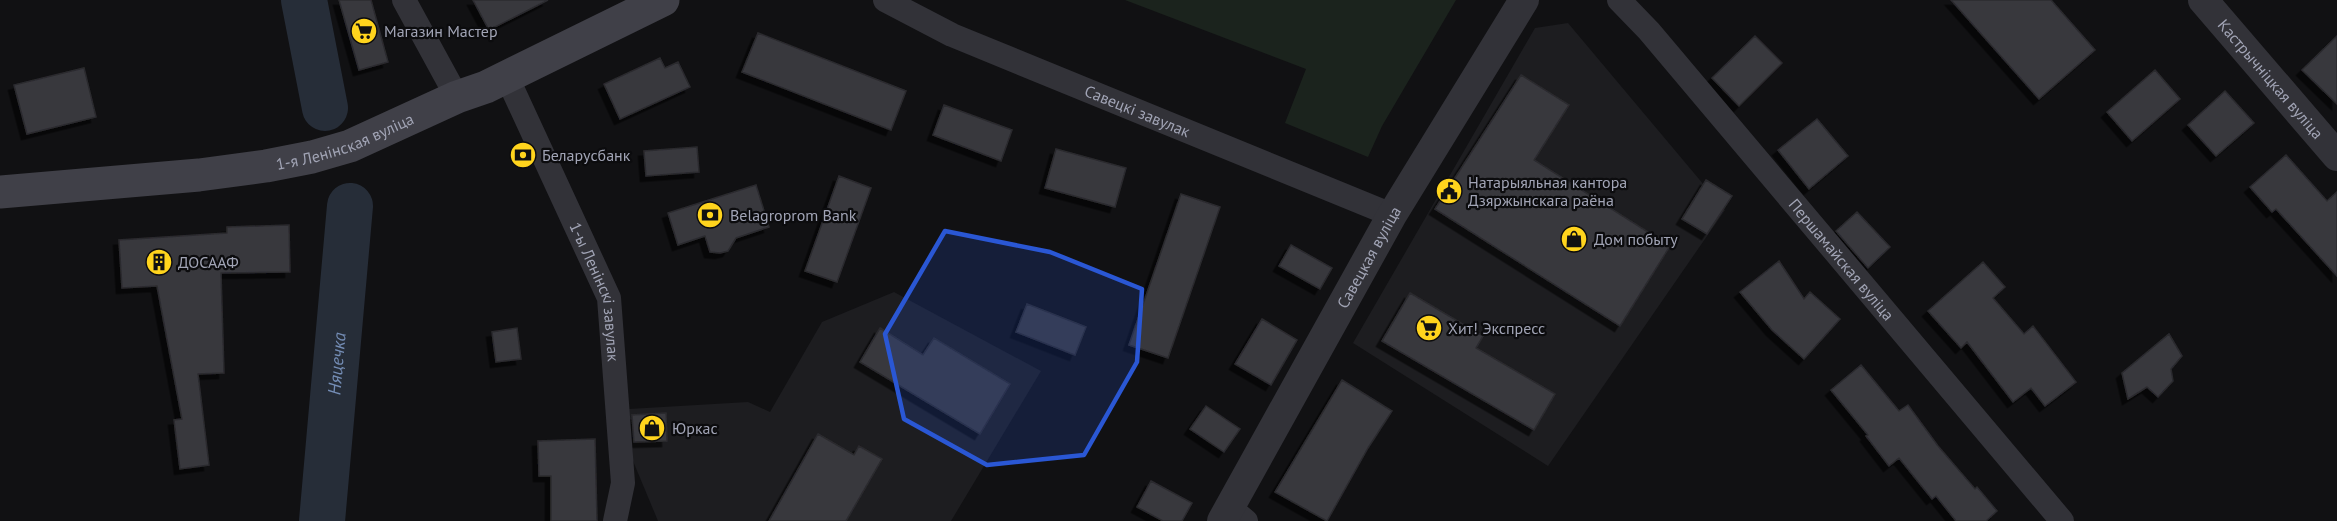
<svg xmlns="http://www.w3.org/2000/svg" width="2337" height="521" viewBox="0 0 2337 521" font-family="'PT Sans',sans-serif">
<defs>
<filter id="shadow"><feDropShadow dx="-5.5" dy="5.5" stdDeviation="0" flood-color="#0009"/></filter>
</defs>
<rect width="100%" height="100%" fill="#111113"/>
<path fill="#1d1d20" d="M1568 23 1725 210 1548 466 1353 343 1535 28Z
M894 292 1041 371 951 521H658L633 461 629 409 748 402 770 412 822 322Z"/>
<path fill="#1b231d" d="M1125 0H1456L1382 126 1368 157 1285 123 1306 69Z"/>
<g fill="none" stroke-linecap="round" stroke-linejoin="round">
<g stroke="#262d38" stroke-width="46">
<path d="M304 0 325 108"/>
<path id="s1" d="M322 521 350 206"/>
</g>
</g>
<path fill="#38383e" stroke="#2c2b2f" stroke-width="1.5" filter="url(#shadow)" d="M339 0H371L388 62 359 70Z
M473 0H548L489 30Z
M1951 0H2051L2095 50 2039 99Z
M758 33 906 91 891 130 742 72Z
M1755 36 1782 63 1739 106 1712 78Z
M2337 36V104L2302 70Z
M660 58 665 68 678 62 690 87 620 119 604 84Z
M84 68 96 117 27 134 14 85Z
M2155 70 2180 99 2132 141 2107 112Z
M1521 75 1569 105 1534 160 1670 246 1620 326 1435 209Z
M2225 91 2254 123 2216 156 2188 125Z
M944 105 1012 130 1001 161 933 135Z
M1817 119 1848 156 1809 189 1778 150Z
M697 147 699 172 646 176 644 151Z
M1056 149 1126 168 1115 207 1045 188Z
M2286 155 2327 201 2337 192V276L2276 209 2272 212 2250 187Z
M839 176 871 188 837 282 805 271Z
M1706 180 1732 196 1707 234 1682 219Z
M756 185 769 227 736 238 728 251 720 253 710 252 705 236 678 245 668 213Z
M1181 194 1220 207 1168 358 1129 345Z
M1857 212 1890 247 1868 268 1836 231Z
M289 225 290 272 221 273 224 373 198 374 209 465 180 469 174 420 182 419 157 286 122 288 119 240 227 233V227Z
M1291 245 1332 268 1320 289 1279 266Z
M1779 261 1804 299 1810 292 1840 319 1804 359 1772 330 1740 292Z
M1983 262 2005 287 1993 298 2024 334 2033 326 2076 382 2045 406 2031 388 2013 402 1967 342 1961 348 1928 311Z
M1410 293 1483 336 1476 348 1555 394 1534 430 1382 341Z
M1027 304 1086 327 1075 355 1016 332Z
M1262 319 1297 340 1271 385 1235 364Z
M517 328 521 359 496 362 492 332Z
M880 328 923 355 934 338 1010 384 980 434 860 362Z
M2169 334 2182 356 2171 369 2173 381 2158 397 2147 387 2128 399 2122 373Z
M1861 365 1899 411 1908 405 1938 446 1975 489 1977 487 1997 511 1986 521H1956L1936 496 1932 499 1899 458 1889 466 1866 436 1868 435 1831 390Z
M1342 380 1392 411 1368 448 1327 521 1275 492Z
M1206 406 1240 429 1224 452 1190 429Z
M666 413 667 441 634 442 632 415Z
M818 434 854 455 859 446 882 459 846 521H769Z
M595 439 597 521H551V476H539L538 441Z
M1151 481 1192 503 1182 521H1163L1137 507Z"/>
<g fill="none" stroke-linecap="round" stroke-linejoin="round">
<g stroke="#323238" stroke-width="24">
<path d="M404 0 457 97"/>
<path id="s2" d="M885 0 952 35 1392 215"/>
<path id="s3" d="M1619 0 1649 31 2062 521"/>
<path id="s4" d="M507 77 609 298 623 483 615 521"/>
<path d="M1230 508 1246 521"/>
</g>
<g stroke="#323238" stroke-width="30">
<path id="s5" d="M2203 0 2337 156"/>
<path id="s6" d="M1222 521 1392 215 1524 0"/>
</g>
<path stroke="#404048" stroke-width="33" id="s7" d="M0 192 199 175 266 166 312 157 350 146 457 97 486 87 663 0"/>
</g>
<path fill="#2a57d4" fill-opacity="0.2" stroke="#2a57d4" stroke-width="4.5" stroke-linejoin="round" d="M945 231 1050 252 1142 289 1137 362 1084 455 987 465 904 419 885 334Z"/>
<defs>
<symbol id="supermarket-disc" viewBox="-11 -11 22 22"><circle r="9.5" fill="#ffd41d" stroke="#0c0c0e"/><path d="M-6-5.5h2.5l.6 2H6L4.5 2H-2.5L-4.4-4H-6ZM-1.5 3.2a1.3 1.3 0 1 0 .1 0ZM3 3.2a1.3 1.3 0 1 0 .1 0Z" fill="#111"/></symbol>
<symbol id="bank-disc" viewBox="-11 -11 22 22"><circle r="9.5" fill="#ffd41d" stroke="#0c0c0e"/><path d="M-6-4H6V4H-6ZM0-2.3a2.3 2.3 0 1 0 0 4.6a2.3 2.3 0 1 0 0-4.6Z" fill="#111"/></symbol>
<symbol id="civic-disc" viewBox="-11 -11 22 22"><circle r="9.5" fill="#ffd41d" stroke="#0c0c0e"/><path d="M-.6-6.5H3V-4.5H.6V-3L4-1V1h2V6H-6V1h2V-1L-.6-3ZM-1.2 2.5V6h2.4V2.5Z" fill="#111"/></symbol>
<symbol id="shop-disc" viewBox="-11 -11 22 22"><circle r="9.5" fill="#ffd41d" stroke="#0c0c0e"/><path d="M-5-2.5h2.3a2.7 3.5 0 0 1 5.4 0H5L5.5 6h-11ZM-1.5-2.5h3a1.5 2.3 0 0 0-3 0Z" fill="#111"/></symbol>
<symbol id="building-disc" viewBox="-11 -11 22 22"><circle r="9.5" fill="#ffd41d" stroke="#0c0c0e"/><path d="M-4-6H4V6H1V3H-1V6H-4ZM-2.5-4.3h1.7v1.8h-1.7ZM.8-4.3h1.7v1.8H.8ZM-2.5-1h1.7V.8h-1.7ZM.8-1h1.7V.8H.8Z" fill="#111"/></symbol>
</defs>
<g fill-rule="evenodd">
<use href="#supermarket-disc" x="349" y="16" width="30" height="30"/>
<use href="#bank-disc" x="508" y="140" width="30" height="30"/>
<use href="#civic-disc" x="1434" y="176" width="30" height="30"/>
<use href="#bank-disc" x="695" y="200" width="30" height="30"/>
<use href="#shop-disc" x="1559" y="224" width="30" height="30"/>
<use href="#building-disc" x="144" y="247" width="30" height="30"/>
<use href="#supermarket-disc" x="1414" y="313" width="30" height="30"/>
<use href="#shop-disc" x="637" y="413" width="30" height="30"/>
</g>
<g text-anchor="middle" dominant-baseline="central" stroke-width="4.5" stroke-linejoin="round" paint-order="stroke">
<g font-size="16" fill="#a1a4b5" stroke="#0c0c0e" text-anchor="start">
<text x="384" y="31">Магазин Мастер</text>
<text x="542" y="155">Беларусбанк</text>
<text x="1468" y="182">Натарыяльная кантора<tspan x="1468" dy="18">Дзяржынскага раёна</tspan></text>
<text x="730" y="215">Belagroprom Bank</text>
<text x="1594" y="239">Дом побыту</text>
<text x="178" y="262">ДОСААФ</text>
<text x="1448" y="328">Хит! Экспресс</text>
<text x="672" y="428">Юркас</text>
</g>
<g font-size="16" fill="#a1a4b5" stroke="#0c0c0e">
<text stroke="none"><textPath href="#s5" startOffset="104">Кастрычніцкая вуліца</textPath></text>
<text stroke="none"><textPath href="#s2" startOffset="276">Савецкі завулак</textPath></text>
<text stroke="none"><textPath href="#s7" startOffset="350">1-я Ленінская вуліца</textPath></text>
<text stroke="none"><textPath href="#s6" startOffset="302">Савецкая вуліца</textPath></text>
<text stroke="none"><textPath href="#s3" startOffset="342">Першамайская вуліца</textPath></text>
<text stroke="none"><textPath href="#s4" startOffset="234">1-ы Ленінскі завулак</textPath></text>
</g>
<g font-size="18" font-style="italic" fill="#748db5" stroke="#0c0c0e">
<text stroke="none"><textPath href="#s1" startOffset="158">Няцечка</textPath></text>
</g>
</g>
</svg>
